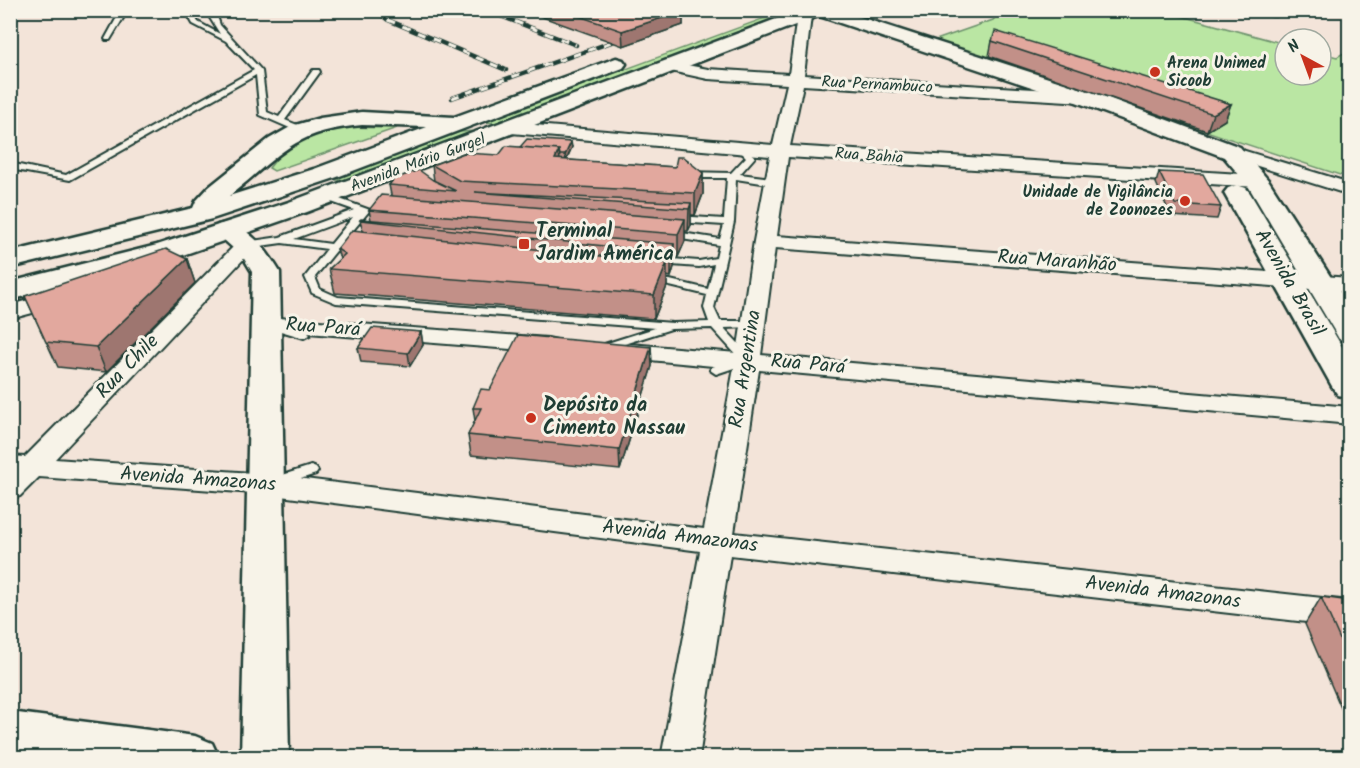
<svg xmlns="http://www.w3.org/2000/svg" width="1360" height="768" viewBox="0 0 1360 768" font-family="Kalam,sans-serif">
<rect width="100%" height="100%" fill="#f3e4d9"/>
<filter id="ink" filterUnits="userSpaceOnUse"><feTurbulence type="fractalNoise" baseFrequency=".0167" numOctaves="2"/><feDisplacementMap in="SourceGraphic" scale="12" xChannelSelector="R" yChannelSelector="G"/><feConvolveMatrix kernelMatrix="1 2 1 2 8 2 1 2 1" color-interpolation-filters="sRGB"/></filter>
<g filter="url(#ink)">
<path fill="#bae6a3" stroke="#6c926c" stroke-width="1.5" d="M1159 10 1285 44V75H1321V53L1337 57 1349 50V178L933 41 993 20 1001 11Z
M784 11H797L496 123 482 122Z
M339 127 397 128 274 171 269 168C291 139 306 136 339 127Z
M475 131 346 180H337L339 177 460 132Z"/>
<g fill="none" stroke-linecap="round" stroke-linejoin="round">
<defs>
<path id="lane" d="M121 10H128L110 40H106L105 39Z
M185 10H191L198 22 220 34 210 18 209 10H215L220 25 262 71 267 112 279 117 313 70H319L320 72 285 120 305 128V132H299L260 115 256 75 70 180 10 169V163L66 175 254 70 226 41 193 24Z
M1277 10H1285L1276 16H1272V14Z
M741 145 755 157 740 174 764 177 778 182 774 185 736 179 734 222 714 308 720 321H753L759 324 753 327 724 328 754 360 752 362 716 374 710 370 712 367 740 359 712 328 671 329 602 351 596 348 598 346 655 328 336 303 312 293 305 277 327 249 282 243 246 248 241 245 246 242 280 237 354 210 323 199V195L326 194 370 210 340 246 342 248 341 250 336 251 315 277 320 289 338 297 673 323 709 322 704 308 707 295 649 281 648 279 653 276 708 289 714 264 699 267 658 264 653 261 658 258 699 261 716 258 719 245 669 237 664 234 669 231 720 239 724 225 677 222 672 219 677 216 724 219 727 178H687L683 175 687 172 731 173 746 157 737 148ZM353 217 331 244 294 239Z
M278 324 308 333 310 335 304 338 274 329 272 327 274 325Z
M311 466 316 468 318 471 316 474 275 487 270 485 268 482 270 479Z"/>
<path id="street" d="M804 12 811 16 804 75 1084 92 1092 97 1084 102 803 85 790 146 1257 175 1267 181 1257 187 788 157 777 236 1350 278V292L775 248 761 355 1350 407V424L759 370 734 533 1350 601V627L730 555 699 758H661L700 551 265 494 39 477 20 496 10 499V456L25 457 239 241H253L257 245 253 249 55 459 265 474 704 529 734 368 618 357 609 355 606 350 609 345 618 343 737 353 754 241 770 156 511 133 502 128 511 123 773 145 787 84 708 79 666 70 663 67 671 62 708 69 789 74 797 16Z
M1232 147 1350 183V195L1226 156 1223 152Z
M62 291 70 293 73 298 70 303 10 319V305Z
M265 317 548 338 557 340 560 345 557 350 548 352 257 329 253 324 257 319Z"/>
<path id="secondary" d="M811 10H838L1092 92 1240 147 1269 181 1350 307V341L1339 339 1335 332 1247 184 1224 157 1076 102 813 14Z
M1237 185 1246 188 1250 193 1350 360V398L1338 395 1333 388 1224 193 1228 188Z
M227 223C252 229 267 251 280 272L289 758H241L252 272 243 257 214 231 218 225Z
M10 712 195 736 212 743 219 758H36L10 754Z"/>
<path id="primary" d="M800 10H826L824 14 307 212 177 257 10 300V282L157 245 289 202Z
M616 58 623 60 626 64 623 68 332 179 212 219 10 268V252L193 208 196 201 209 187 269 139 292 126 320 118 362 112 454 117ZM362 125 427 127 314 169 229 196C280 156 292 131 362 125Z"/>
</defs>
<use href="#lane" stroke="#1f3d34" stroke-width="4"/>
<use href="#street" stroke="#1f3d34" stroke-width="4"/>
<use href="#secondary" stroke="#1f3d34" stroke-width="5"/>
<use href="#primary" stroke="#1f3d34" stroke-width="5"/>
<use href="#lane" fill="#f7f3e8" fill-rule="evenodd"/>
<use href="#street" fill="#f7f3e8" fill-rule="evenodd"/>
<use href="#secondary" fill="#f7f3e8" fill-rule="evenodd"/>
<use href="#primary" fill="#f7f3e8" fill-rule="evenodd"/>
<defs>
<path id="rail" d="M375 10 388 20 506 70
M485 10 576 45
M666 23 703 10
M452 98 626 37"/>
</defs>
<use href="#rail" stroke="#1f3d34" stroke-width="4.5"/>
<use href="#rail" stroke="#f7f3e8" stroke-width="3" stroke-dasharray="8" stroke-linecap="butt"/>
</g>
<path fill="#c29088" stroke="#1f3d34" stroke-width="1.5" d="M523 10H682L683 25 623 46Z
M992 41 1231 104 1225 120 1207 131 989 56Z
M520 147H572L566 160 675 167 703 173V194L695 215H691V225L688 231H685V241L678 257H674V267L671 277 667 276V286L654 319 335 293 329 269 340 259 337 249 363 231 360 220H371L369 210 391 195 389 185 434 181 432 165 499 155Z
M1159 172 1221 207 1217 219 1171 216 1156 183Z
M187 259 195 283 106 372 58 367 25 296Z
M421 332 423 345 410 366 361 362 358 348Z
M651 347 652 366 620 470 471 455 468 435 475 421 473 408 490 390Z
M1321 597 1350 601V729L1305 624Z"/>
<path fill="#9e766f" stroke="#1f3d34" stroke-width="1.5" d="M683 11V25L623 46 622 31Z
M1231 104 1225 120 1207 131 1213 114Z
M571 142 572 147 566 161 565 155Z
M559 150 561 171 555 159Z
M703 173V194L695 215V193Z
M691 203V225L688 231 689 209Z
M685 219V241L678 257V234Z
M674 244V267L671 277V253Z
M187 259 195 283 106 372 96 347Z
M667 263V286L654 319V295Z
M421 332 423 345 410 366 408 353Z
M651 347 652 366 620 470 619 450Z"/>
<path fill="#e2a89e" stroke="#1f3d34" stroke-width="1.5" d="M562 10H682L683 11 622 31Z
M995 31 1231 104 1213 114 992 41Z
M527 139 571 142 565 155H560L559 150 520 147Z
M506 146 559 150 555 159 675 167 677 157H683L703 173 695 193 460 181 432 165 464 153 499 155Z
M419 170 433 180 456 191 389 185 394 179Z
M1159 172 1203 174 1221 207 1175 204Z
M475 192 691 203 689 209Z
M381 195 685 219 678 234 369 210Z
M361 219 674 244 671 253 360 220Z
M352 230 667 263 654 295 329 269 345 254 337 249Z
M166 249 187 259 96 347 46 342 25 296Z
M372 328 421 332 408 353 358 348Z
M518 335 651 347 619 450 468 435 481 408H473L481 389 490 390Z
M1321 597 1350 601V662Z"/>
</g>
<g fill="#c8321e" stroke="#f7f3e8" stroke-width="2">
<circle cx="1155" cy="72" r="6"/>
<circle cx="1185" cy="201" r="6"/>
<rect x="518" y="238" width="12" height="12" rx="3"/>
<circle cx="531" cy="418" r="6"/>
</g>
<g text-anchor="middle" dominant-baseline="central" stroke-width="6" stroke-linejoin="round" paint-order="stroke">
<g font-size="16" font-weight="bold" fill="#1f3d34" stroke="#f7f3e8" text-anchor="start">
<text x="1167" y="63">Arena Unimed<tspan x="1167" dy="18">Sicoob</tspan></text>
<text x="1173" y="192" text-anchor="end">Unidade de Vigilância<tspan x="1173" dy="18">de Zoonozes</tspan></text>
</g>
<g font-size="16" fill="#1f3d34" stroke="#f7f3e8">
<text transform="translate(877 85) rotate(3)">Rua Pernambuco</text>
<text transform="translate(869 156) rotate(4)">Rua Bahia</text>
<text transform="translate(418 163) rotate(-20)">Avenida Mário Gurgel</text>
</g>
<g font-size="20" font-weight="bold" fill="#1f3d34" stroke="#f7f3e8" text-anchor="start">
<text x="536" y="232">Terminal<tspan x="536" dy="23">Jardim América</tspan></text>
<text x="543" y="406">Depósito da<tspan x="543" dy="23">Cimento Nassau</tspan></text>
</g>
<g font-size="20" fill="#1f3d34" stroke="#f7f3e8">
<text transform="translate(1057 262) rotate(4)">Rua Maranhão</text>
<text transform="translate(1289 283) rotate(60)">Avenida Brasil</text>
<text transform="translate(323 328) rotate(4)">Rua Pará</text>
<text transform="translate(808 365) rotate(5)">Rua Pará</text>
<text transform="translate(128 367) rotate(-46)">Rua Chile</text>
<text transform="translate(746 369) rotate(-81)">Rua Argentina</text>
<text transform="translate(198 480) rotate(4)">Avenida Amazonas</text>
<text transform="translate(680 537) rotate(7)">Avenida Amazonas</text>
<text transform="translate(1163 593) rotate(7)">Avenida Amazonas</text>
</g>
</g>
<rect width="1360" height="768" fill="none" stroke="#f7f3e8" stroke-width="36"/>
<rect x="18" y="18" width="1324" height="732" fill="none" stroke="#1f3d34" stroke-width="2" filter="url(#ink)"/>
<g transform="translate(1303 57) rotate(319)"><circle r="28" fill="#f7f3e8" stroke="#a1aaa0" stroke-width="1.5"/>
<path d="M0-4.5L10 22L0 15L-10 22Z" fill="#c8321e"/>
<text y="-9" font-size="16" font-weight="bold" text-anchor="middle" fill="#1f3d34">N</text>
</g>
</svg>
